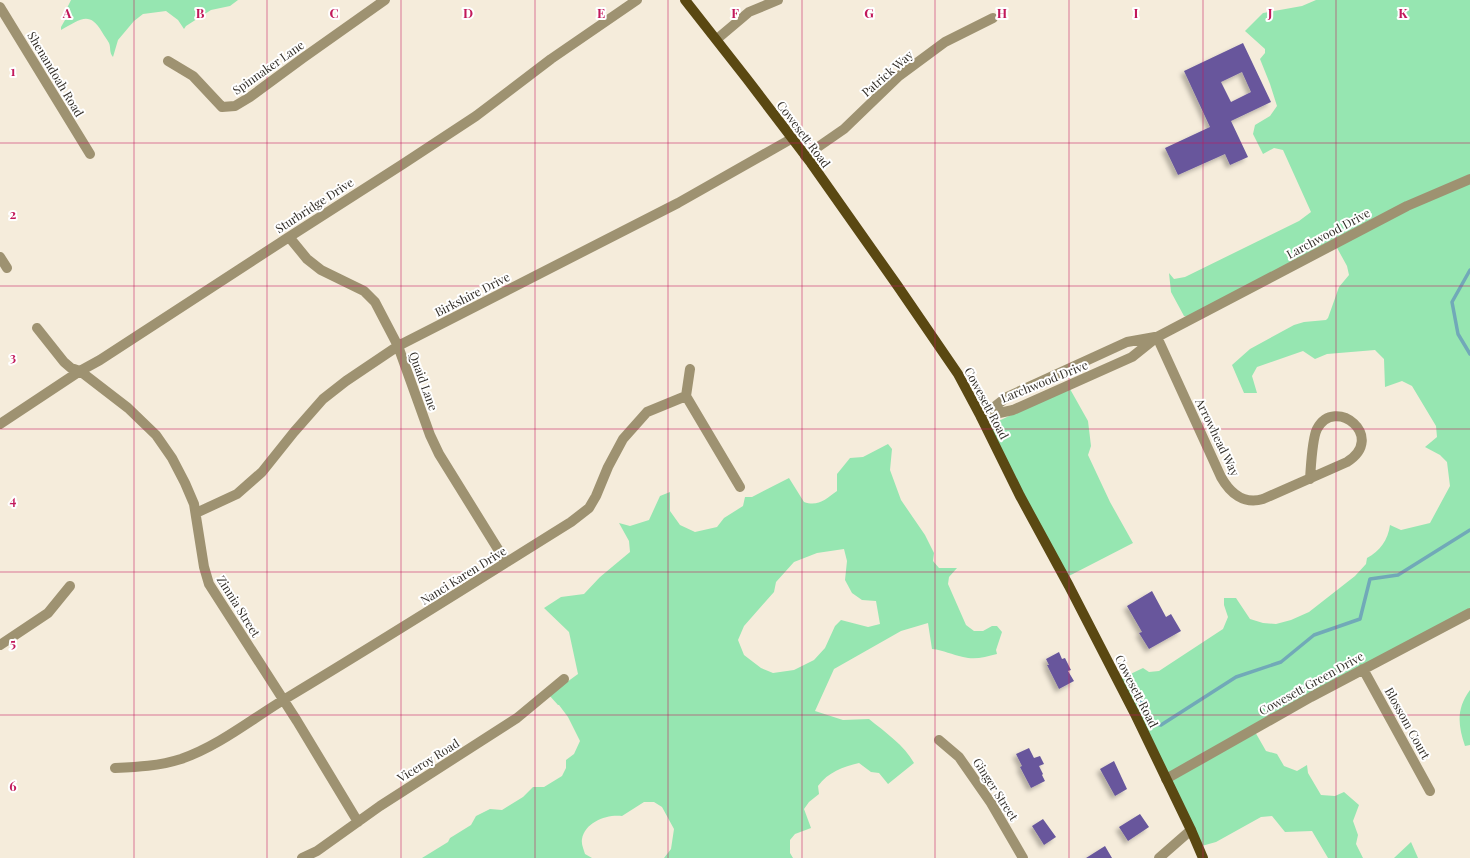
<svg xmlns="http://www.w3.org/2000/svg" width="1470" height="858" viewBox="0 0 1470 858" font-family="'Playfair Display',serif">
<defs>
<filter id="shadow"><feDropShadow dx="-3.5" dy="3.5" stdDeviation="2" flood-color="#0004"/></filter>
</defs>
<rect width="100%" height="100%" fill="#f5ecdb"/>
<path fill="#96e6b1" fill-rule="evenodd" d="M71 0H238L230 6 211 10 186 26 184 29 178 20 166 11 143 14 134 21 118 40 113 57C109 52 111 48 109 43 107 39 104 36 102 32 89 10 80 20 61 30V27L65 20 64 14Z
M1316 0H1470V614L1254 730 1266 751 1277 754 1284 766 1297 771 1307 765 1308 773 1321 795 1335 796 1344 792 1359 805 1353 821 1358 835 1356 844 1363 858H1328L1312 831 1285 832 1272 816 1261 817 1216 842 1198 847 1118 680 1143 668 1149 672 1159 671 1223 629 1228 617 1224 605V598H1236L1250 619 1263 623 1276 624 1291 620 1309 612 1355 576 1366 564 1367 558C1380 551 1388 540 1390 525L1401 530 1430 523 1450 486 1447 462 1440 455 1425 447 1437 437 1436 426 1412 386 1402 381 1385 387 1384 359 1375 350 1327 354 1315 359 1303 351 1257 367 1252 376 1257 393H1244L1232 365 1250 349 1294 325 1304 322 1326 320 1328 318 1339 287 1349 275 1347 266 1336 246 1188 317 1184 316 1171 292 1169 273 1174 279 1185 277 1299 221 1311 212 1283 150 1274 148 1263 154 1253 134 1255 125 1270 116 1277 106 1270 84 1260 59 1265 53V49L1245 31 1263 13 1302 6Z
M1068 388 1070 389 1088 421 1091 446 1088 455 1110 502 1133 543 1065 578 986 427Z
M888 444 892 449 890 470 901 500 925 535 934 553 933 561 939 568H957L949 577 948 584 966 625 974 631H983L992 626H997L1002 632 996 650 997 654C985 657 975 660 963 657 952 655 944 650 932 649L928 623 901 631 834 669 815 711 843 720 869 719C885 732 904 745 914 763L888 784 879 773 871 772 859 763C843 767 828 772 818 786L819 794 809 802 804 809 811 828 795 834 790 840V853L793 858H664L671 849 674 829 662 807 654 802H644L622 816C607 814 585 822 582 839 581 844 584 850 585 854L592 858H422L448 842 450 838 471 825 476 816 490 809 502 810 523 797 533 787H544L562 776 566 768V760L574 754 580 741 568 717 559 705H558L549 695 578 674 569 632 544 608 561 597 584 594 600 577 630 552 629 541 619 523 630 526 649 520 660 496 670 492V511L680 525 695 532 717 527 724 518 743 506 745 497H752L789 478 804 502C818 507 826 499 837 491V474L850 458 863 457ZM844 549 847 561 845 580 852 593 862 600 876 601 880 624 868 627 841 620 835 626 825 648 814 660 794 670 773 673 761 668 744 655 738 640 744 626 774 592 776 582 794 562 817 553Z
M1470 690V745L1465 746C1458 725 1456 709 1470 690Z
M1411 842 1418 858H1394Z"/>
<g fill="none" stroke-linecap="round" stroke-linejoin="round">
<path stroke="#71a9b8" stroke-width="3.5" d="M1470 270 1452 302 1458 334 1470 354
M1133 686 1153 723 1161 725 1236 677 1281 662 1314 635 1360 619 1370 579 1398 575 1470 530"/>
</g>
<path fill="#67579c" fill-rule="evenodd" filter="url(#shadow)" d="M1243 43 1271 102 1231 121 1248 157 1230 165 1225 154 1178 175 1165 148 1210 127 1184 71ZM1242 72 1251 92 1231 102 1221 82Z
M1152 591 1166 617 1171 614 1181 631 1149 649 1139 633 1142 632 1127 606Z
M1059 652 1062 659 1065 658 1071 670 1068 671 1074 681 1059 689 1047 665H1049L1046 659Z
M1029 748 1034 758 1040 756 1044 764 1039 766 1043 774 1042 775 1045 781 1031 788 1020 767 1022 766 1016 754Z
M1114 761 1127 789 1115 796 1100 769Z
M1140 814 1149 827 1128 841 1119 827Z
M1043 819 1056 837 1044 845 1032 826Z
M1105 846 1112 858H1086Z"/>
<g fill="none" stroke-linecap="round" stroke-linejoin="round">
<path stroke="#9e9271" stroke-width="10" d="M0 7 90 154
M717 39 749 12 778 0
M168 61 193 76 222 107 235 106 250 97 303 58 385 0
M805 156 844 129 899 76 945 42 993 18
M289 237 307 259 321 270 364 291 375 302 398 346 430 435 439 454 506 562
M0 257 7 268
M37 328 64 362 71 368 80 371 128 408 156 435 172 458 185 483 194 504 204 567 209 584 297 721 358 822
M1157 337 1221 477C1230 493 1244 505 1263 499L1347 462C1387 437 1335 395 1317 429 1312 439 1311 466 1310 479
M686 396 740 487
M686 396 690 369
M984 415 1007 397 1127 342 1155 337
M981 417 1013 410 1132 357 1157 337 1407 206 1470 179
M0 424 80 371 100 360 289 237 403 164 476 116 551 59 637 0
M196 513 237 494 262 472 294 432 323 399 346 381 398 346 678 203 791 139
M0 645 48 613 70 586
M1363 669 1430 791
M939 740 959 757 991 803 1023 858
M115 768C137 767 159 766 181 759 221 745 254 717 290 696 385 639 478 580 571 522L589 508 596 496 608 467 623 439 647 412 686 396
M1166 779 1311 697 1470 613
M302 858 317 851 380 806 517 718 564 679
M1159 858 1191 830"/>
<path stroke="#5a4812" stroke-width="10" d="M685 0 747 79 811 163 897 285 958 374 981 417 1020 496 1069 586 1136 716 1191 830 1203 858"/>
</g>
<path fill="none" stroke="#c2185b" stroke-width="1" stroke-opacity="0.55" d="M134 0V858M267 0V858M401 0V858M535 0V858M668 0V858M802 0V858M935 0V858M1069 0V858M1203 0V858M1336 0V858M0 143H1470M0 286H1470M0 429H1470M0 572H1470M0 715H1470"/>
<g text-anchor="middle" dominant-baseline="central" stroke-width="4" stroke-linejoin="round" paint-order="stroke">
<g font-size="12" fill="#322e28" stroke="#fff">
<text transform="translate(268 67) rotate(-35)">Spinnaker Lane</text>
<text transform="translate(887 73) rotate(-41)">Patrick Way</text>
<text transform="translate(56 74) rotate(59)">Shenandoah Road</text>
<text transform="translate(804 134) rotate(53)">Cowesett Road</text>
<text transform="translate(314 205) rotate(-33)">Sturbridge Drive</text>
<text transform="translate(1328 233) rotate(-28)">Larchwood Drive</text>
<text transform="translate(472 294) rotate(-27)">Birkshire Drive</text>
<text transform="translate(424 381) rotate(70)">Quaid Lane</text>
<text transform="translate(1044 381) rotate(-22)">Larchwood Drive</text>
<text transform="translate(987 403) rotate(62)">Cowesett Road</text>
<text transform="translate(1218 437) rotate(64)">Arrowhead Way</text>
<text transform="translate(463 575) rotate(-32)">Nanci Karen Drive</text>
<text transform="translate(239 606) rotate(58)">Zinnia Street</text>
<text transform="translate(1311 683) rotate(-29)">Cowesett Green Drive</text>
<text transform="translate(1137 691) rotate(63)">Cowesett Road</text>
<text transform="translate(1408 723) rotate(61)">Blossom Court</text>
<text transform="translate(428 760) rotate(-32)">Viceroy Road</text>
<text transform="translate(996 789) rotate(57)">Ginger Street</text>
</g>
</g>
<g font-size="13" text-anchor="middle" font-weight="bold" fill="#c2185b" stroke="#fff" stroke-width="4" stroke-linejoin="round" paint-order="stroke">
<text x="67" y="18">A</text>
<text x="200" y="18">B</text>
<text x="334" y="18">C</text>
<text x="468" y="18">D</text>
<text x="601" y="18">E</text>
<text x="735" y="18">F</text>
<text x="869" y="18">G</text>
<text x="1002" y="18">H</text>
<text x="1136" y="18">I</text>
<text x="1270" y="18">J</text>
<text x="1403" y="18">K</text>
<text x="13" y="76">1</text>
<text x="13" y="219">2</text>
<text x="13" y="362">3</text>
<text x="13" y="505">4</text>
<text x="13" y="648">5</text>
<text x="13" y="791">6</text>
</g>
</svg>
